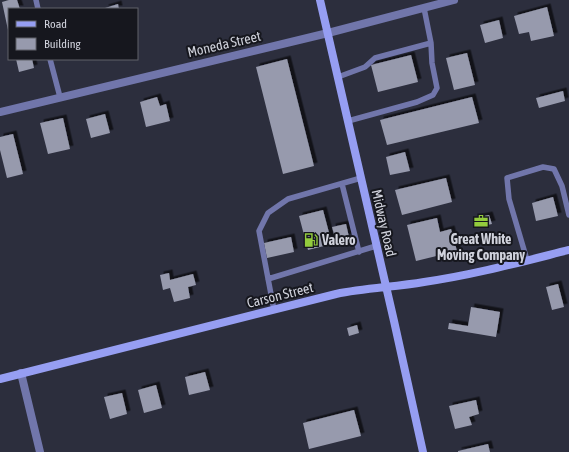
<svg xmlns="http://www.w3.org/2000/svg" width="569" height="452" viewBox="0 0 569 452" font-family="'Asap Condensed',sans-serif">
<defs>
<filter id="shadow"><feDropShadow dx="3.5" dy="-3.5" stdDeviation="0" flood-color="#0009"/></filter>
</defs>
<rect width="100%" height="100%" fill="#2c2e3d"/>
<path fill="#979aad" filter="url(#shadow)" d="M9 0H17L20 9H9L8 30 2 2Z
M118 4 119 9H105V8Z
M547 7 554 36 531 41 529 32 519 34 514 16Z
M499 20 503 38 485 43 480 25Z
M467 53 475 85 454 90 446 58Z
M411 55 418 82 378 92 371 65Z
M16 59H32L34 68 19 72Z
M287 59 314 166 283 174 256 67Z
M563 91 565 101 539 108 536 98Z
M157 97 160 106 166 104 170 121 146 127 140 102Z
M472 97 479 123 387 145 380 120Z
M105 114 110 133 91 138 86 119Z
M63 118 70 149 48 154 40 123Z
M13 134 23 174 7 178 0 150V137Z
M405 152 410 171 390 175 386 157Z
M446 178 452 202 402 215 395 190Z
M553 197 558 216 536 221 532 203Z
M323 210 332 244 308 250 299 216Z
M489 215 492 224 478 227 475 218Z
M437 218 440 232 451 229 457 251 416 261 407 225Z
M346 224 349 237 336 241 332 227Z
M291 237 294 252 267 258 264 243Z
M169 273 170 280 193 274 196 285 188 287 190 298 174 302 170 288 163 290 160 275Z
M558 284 564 307 552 310 546 287Z
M471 307 500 312 496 337 448 329 449 323 468 326Z
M357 325 359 333 349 336 347 328Z
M205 372 210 390 189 395 185 377Z
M156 385 162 408 144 413 138 390Z
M122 393 127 414 110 419 104 397Z
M476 400 479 414 469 417 472 425 455 429 449 406Z
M354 410 361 436 309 449 303 423Z
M488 444 490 452H458V451Z"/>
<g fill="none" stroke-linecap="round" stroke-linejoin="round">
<path stroke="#7176ab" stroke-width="5.5" d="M36 0 38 9
M424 8 431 43
M50 59 60 97
M338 77 365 67 375 58 431 43 432 63 437 88 433 95 417 102 348 121
M342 184 359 252
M527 260 509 199 507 178 543 167 554 169 562 186 569 215
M268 279 376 246
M274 310 259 231 268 213 288 199 361 178"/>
<path stroke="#7176ab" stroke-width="8" d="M0 112 328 33 454 0
M21 373 40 452"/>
<path stroke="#969ef2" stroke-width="8" d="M320 0 394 321 423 452
M0 379 336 294C365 288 395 287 424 282 473 275 521 262 569 250"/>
</g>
<defs>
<symbol id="office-bare" viewBox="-9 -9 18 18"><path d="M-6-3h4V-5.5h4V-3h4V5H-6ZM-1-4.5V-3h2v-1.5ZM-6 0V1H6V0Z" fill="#93cc3d" stroke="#16171e" stroke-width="2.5" paint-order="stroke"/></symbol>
<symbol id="fuel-bare" viewBox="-9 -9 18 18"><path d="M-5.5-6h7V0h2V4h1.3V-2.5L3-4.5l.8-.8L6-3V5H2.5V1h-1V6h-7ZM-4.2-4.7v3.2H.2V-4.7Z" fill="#93cc3d" stroke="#16171e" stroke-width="2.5" paint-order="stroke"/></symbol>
</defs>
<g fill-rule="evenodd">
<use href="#office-bare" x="471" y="211" width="20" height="20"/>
<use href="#fuel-bare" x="301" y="230" width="20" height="20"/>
</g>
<g text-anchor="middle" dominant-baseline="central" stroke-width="4" stroke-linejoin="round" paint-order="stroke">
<g font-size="14" fill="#d0d2dc" stroke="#16171e">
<text transform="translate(224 44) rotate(-13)">Moneda Street</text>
<text transform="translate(384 223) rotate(77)">Midway Road</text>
<text transform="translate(280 295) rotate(-14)">Carson Street</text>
</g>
<g font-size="14" font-weight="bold" fill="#d0d2dc" stroke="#16171e">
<text x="481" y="239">Great White<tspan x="481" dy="16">Moving Company</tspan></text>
<text x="322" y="240" text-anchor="start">Valero</text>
</g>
</g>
<rect x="8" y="8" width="130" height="52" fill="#16171e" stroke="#60626a"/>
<rect x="16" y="21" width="20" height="6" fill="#969ef2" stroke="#60626a"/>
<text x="44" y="28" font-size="12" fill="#d0d2dc">Road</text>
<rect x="16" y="38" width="20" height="12" fill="#979aad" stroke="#60626a"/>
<text x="44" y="48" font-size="12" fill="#d0d2dc">Building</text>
</svg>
